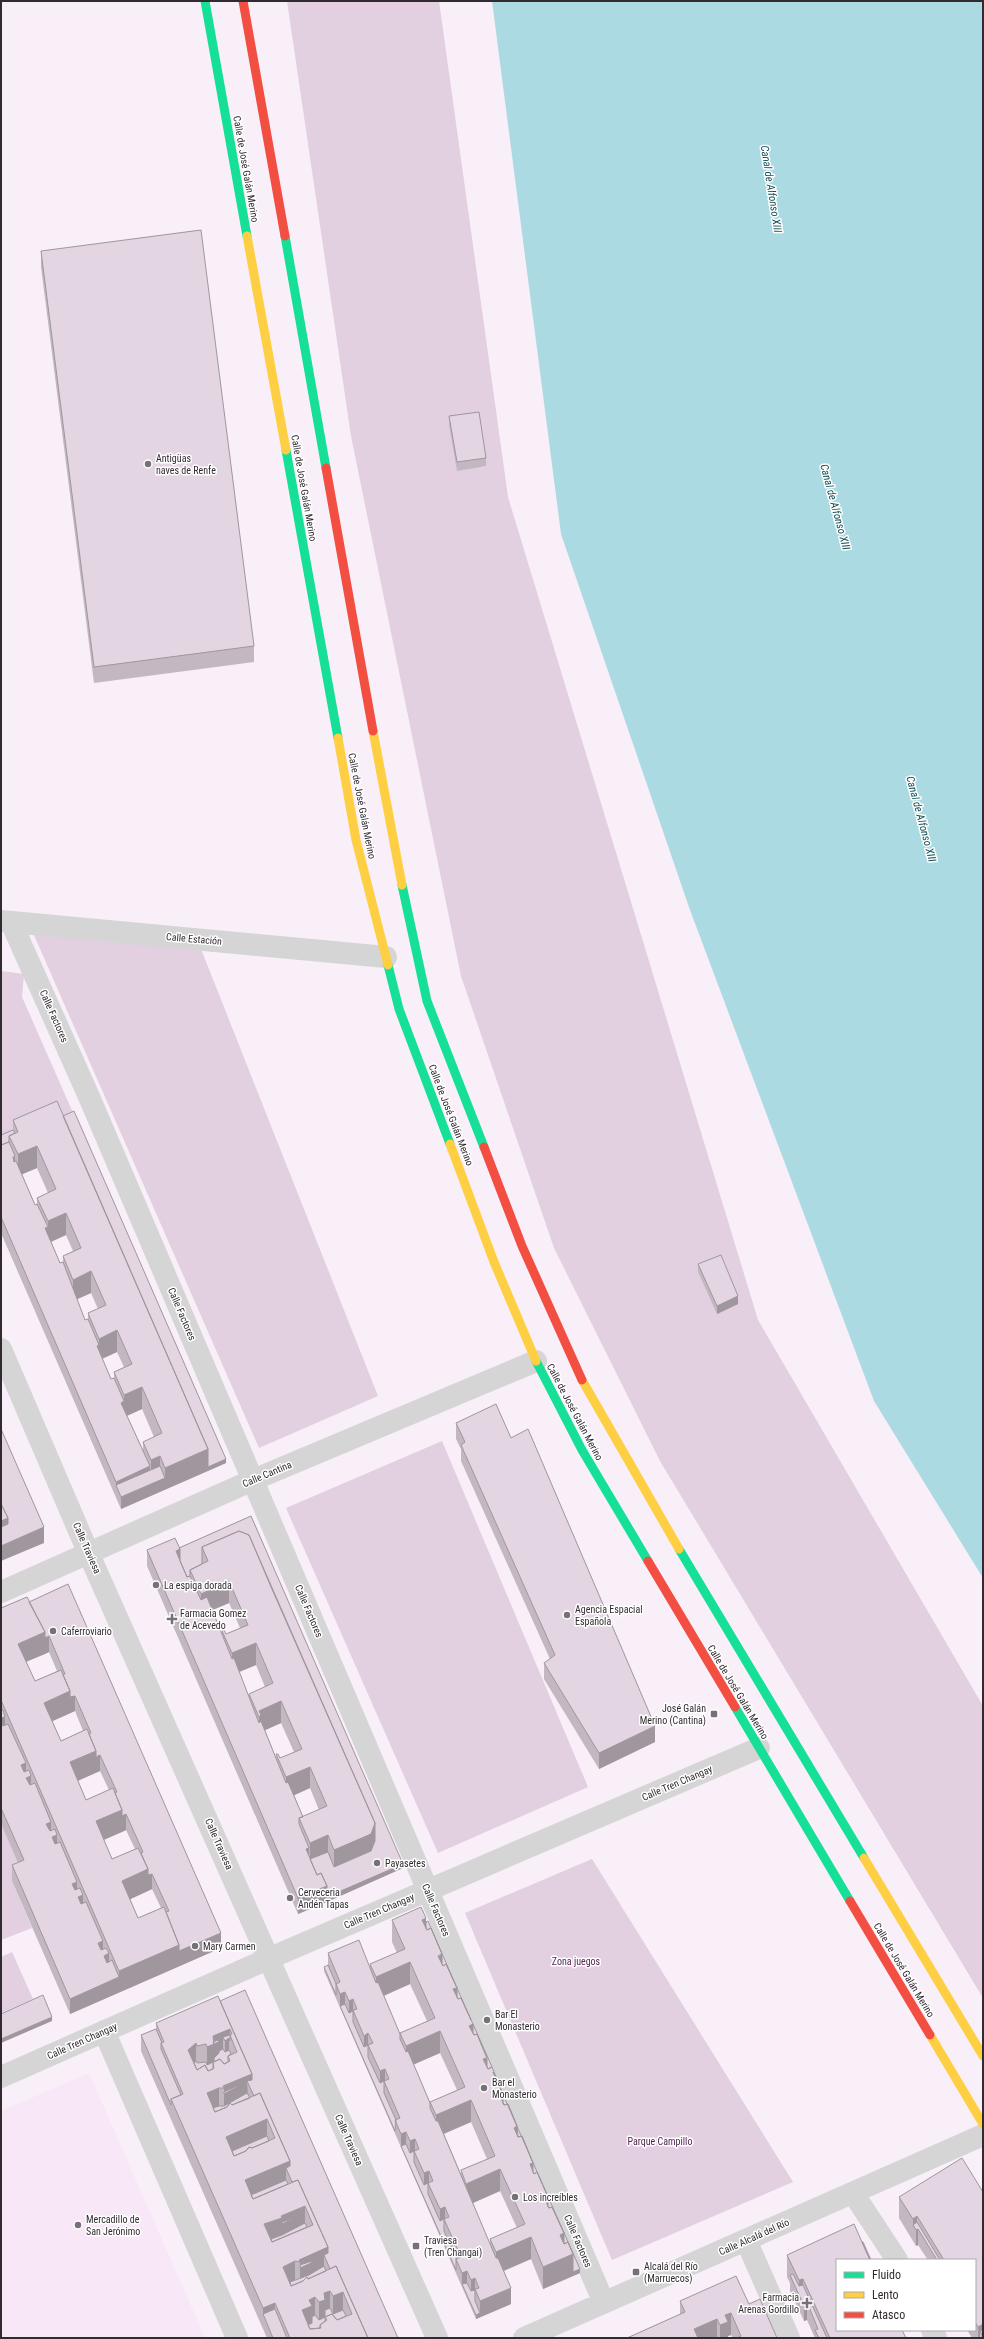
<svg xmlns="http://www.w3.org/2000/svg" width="984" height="2339" viewBox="0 0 984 2339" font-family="'Roboto Condensed',sans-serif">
<rect width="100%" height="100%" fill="#f8eff8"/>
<path fill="#f8e7f7" d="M89 2073 205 2338H1V2111Z"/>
<path fill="#e2cfe0" d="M287 1H439L508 497 758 1320 983 1706V1998L660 1461 554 1248 461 976 351 436Z
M30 926 199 944 378 1396 259 1448Z
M1 971 24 974 22 997 74 1115 1 1147Z
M442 1441 588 1787 438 1853 286 1508Z
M1 1824 24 1876 12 1881 32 1928 1 1940Z
M592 1859 793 2182 612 2260 465 1913Z
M12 1952 33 1999 1 2013V1957Z"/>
<path fill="#acdae3" d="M492 1H983V1578L874 1401 690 910 561 534Z"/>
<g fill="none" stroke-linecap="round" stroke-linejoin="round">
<path stroke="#d6d5d6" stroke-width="22" d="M1 921 386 957
M11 922 90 1099 604 2303
M1 1349 88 1552 437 2338
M1 1592 253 1480 536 1361
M104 2031 237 2338
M1 2077 270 1958 759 1748
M853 2193 897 2260
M746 2240 789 2338
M932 2330 936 2338
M524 2338 983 2135"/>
<path stroke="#16e098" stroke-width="9" d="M205 1 247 236
M285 236 326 468
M286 450 338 738
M402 885 427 1001 484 1147
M388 965 399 1009 450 1144
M536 1361 582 1450 648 1561
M679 1549 864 1858
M735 1707 850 1901"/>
<path stroke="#ffcf43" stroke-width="9" d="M247 236 286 450
M373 731 402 885
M338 738 356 840 388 965
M450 1144 494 1262 536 1361
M582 1380 679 1549
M864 1858 983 2056
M930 2035 983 2124"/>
<path stroke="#f24e42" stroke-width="9" d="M243 1 285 236
M326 468 373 731
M484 1147 522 1246 582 1380
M648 1561 735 1707
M850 1901 930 2035"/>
</g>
<path fill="#c3b8c2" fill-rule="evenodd" d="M41 251 254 646V662L94 683 41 267Z
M449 416 486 458V466L457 471 449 425Z
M63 1116 226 1463 121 1509 1 1233V1135L13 1130V1120ZM37 1168 48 1193 37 1198V1204L35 1205 22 1174ZM66 1235 73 1251 63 1256V1262L60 1263 51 1242ZM91 1293 98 1309 88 1313V1319L85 1320 77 1299ZM117 1352 124 1367 114 1372V1378L111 1379 102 1359ZM142 1409 154 1437 143 1442V1450L127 1416Z
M698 1264 738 1304 717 1314 698 1272Z
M456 1423 511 1438 655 1742 599 1769 544 1679V1663L550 1659 461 1461V1449L456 1439Z
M251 1516 403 1868 298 1914 147 1566V1550L179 1548ZM229 1603 240 1628 226 1634 222 1631V1635L212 1610ZM256 1665 265 1687 249 1694V1698L239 1672ZM281 1723 294 1752 280 1758 276 1754V1758L265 1730ZM310 1788 319 1810 303 1817 294 1795Z
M27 1597 221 1948 70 2014 12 1881V1865L18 1863 1 1824V1608ZM49 1652 57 1671 35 1681 26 1662ZM75 1711 83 1731 61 1741 52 1721ZM100 1771 109 1790 86 1800 78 1781ZM126 1830 135 1849 112 1859 104 1840ZM152 1889 161 1908 138 1918 130 1899Z
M392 1920 426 1922 580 2273 543 2289 531 2259 504 2271 511 2304 476 2319 324 1971V1967L328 1965V1953L370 1968V1964L397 1953 392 1942ZM410 1984 427 2021 400 2034 384 1996ZM440 2053 457 2090 430 2103 413 2064ZM471 2122 487 2159 461 2170V2174L444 2134ZM500 2191 517 2228 490 2239V2245L473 2203Z
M220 2001 398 2338H267L141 2051V2035L156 2029V2023Z
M983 2192V2338H972L967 2330H975V2260H928L918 2245 916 2246 899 2218V2197Z
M787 2255 837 2260 906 2338H815L807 2320 804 2321 790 2291V2283L787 2277Z
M680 2301 749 2304 777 2338H733L731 2335 728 2336V2338H627L680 2314Z"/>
<path fill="#9f969e" d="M37 1146V1168L18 1176V1154Z
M15 1156V1165L17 1176 13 1157Z
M66 1213V1235L48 1243V1221Z
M48 1227V1243L45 1228Z
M91 1271V1293L73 1301V1280Z
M738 1296V1304L717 1314V1306Z
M117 1330V1352L97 1361V1346L99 1345V1339Z
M142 1387V1409L124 1417V1395Z
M124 1401V1417L121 1403Z
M208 1449 226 1459V1463L121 1509V1497L165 1478V1468Z
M160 1456V1478L151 1482V1460Z
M150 1466V1482L116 1485V1482Z
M8 1518V1540L1 1543V1521Z
M44 1527V1543L1 1561V1546Z
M180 1549V1565L176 1551Z
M229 1581V1603L201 1615V1594Z
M45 1632V1654L18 1665V1644Z
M49 1636V1652L45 1654V1638Z
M256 1643V1665L232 1675V1653Z
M70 1691 75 1696V1711L44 1725V1703Z
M281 1701V1723L261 1732 259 1738V1711Z
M5 1717V1733L1 1731V1718Z
M655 1726V1742L599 1769V1753Z
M96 1751 100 1755V1771L70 1784V1762Z
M26 1763V1779L21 1765Z
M310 1767V1788L286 1799V1777Z
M31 1776V1792L26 1778Z
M122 1810V1832L96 1843V1821Z
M126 1814V1830L122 1832V1816Z
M51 1822V1838L46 1824Z
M375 1823V1845L371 1855 334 1872V1850Z
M57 1835V1851L52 1837Z
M328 1835V1857L310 1864V1843Z
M309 1848V1864L306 1849Z
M403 1864V1868L327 1902V1897Z
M148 1869V1891L122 1903V1881Z
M152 1874V1889L148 1891V1875Z
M77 1882V1897L72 1884Z
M327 1886V1902L298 1914V1898Z
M83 1895V1910L78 1897Z
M426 1918V1940L422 1920Z
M221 1933V1948L70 2014V1999L119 1977V1971L179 1945Z
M103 1941V1956L98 1943Z
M109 1953V1969L104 1956Z
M442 1954V1976L438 1956Z
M410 1962V1984L376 1999V1977Z
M457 1988V2010L453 1989Z
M345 1992V2008L340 2006V1994Z
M353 1999V2011L349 2017V2001Z
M52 2017V2021L1 2043V2039Z
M473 2024V2046L469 2026Z
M230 2029V2041L229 2038V2054L225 2056V2041L223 2037V2053L214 2060V2044L213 2036Z
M440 2031V2053L406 2068V2046Z
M368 2033V2046L364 2051V2036Z
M196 2043V2065L189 2071 188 2050Z
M214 2044V2064L207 2069V2047Z
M487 2058V2079L483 2059Z
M385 2069V2083L384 2081 380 2087V2071Z
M252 2074V2090L247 2081 248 2097 224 2110V2088L223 2086Z
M219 2088V2110L209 2115 207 2093Z
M503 2094V2116L500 2096Z
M471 2100V2122L436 2137V2115Z
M267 2119V2141L227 2158 226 2137Z
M517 2126V2148L514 2128Z
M406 2132V2148L401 2146V2134Z
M415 2139V2152L414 2151 410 2157V2141Z
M290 2161V2177L286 2168V2184L247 2201 245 2180Z
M533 2163V2184L530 2164Z
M500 2169V2191L466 2206V2184Z
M429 2171V2184L424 2189V2173Z
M548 2197V2219L544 2198Z
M305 2206V2227L282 2240V2224V2240L266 2245 264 2224Z
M445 2207V2221L444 2219 440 2225V2209Z
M917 2216V2230L918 2229V2245L916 2246V2230L913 2225V2241V2219Z
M564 2233V2254L560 2235Z
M531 2237V2259L496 2274V2252Z
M328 2247V2264L324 2255V2271L300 2284V2262L299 2260Z
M573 2254 580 2269V2273L543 2289V2267Z
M295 2261V2283L284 2288 283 2267Z
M467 2271V2287L462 2284V2273Z
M475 2278V2294L471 2296V2280Z
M803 2279V2301L799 2294V2280Z
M511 2288V2304L476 2319V2315L480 2313V2301Z
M330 2291V2313L325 2314V2321L319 2324V2302L324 2293Z
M343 2292V2314L333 2318V2296Z
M315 2297V2319L312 2327H302V2310L309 2300Z
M275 2303V2325L263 2314V2308Z
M807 2304V2320L804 2321V2306Z
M731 2313V2335L728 2336V2338H720V2325L725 2315Z
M717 2319V2338H694V2329Z
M983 2324V2336L980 2331V2338H978V2327Z"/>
<path fill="#e3d6e2" stroke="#9f969e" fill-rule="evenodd" d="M201 230 254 646 94 667 41 251Z
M479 412 486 458 457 462 449 416Z
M57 1101 208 1449 165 1468 160 1456 151 1460 143 1442 162 1433 142 1387 124 1395 114 1372 132 1364 117 1330 99 1339 88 1313 106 1305 91 1271 73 1280 63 1256 81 1248 66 1213 48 1221 37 1198 56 1189 37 1146 18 1154 9 1136 18 1132 13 1120Z
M74 1111 226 1459 208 1467V1449L63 1116Z
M13 1130 15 1133 9 1136V1142L1 1145V1135Z
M9 1142 15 1156 13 1157 14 1162 16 1161 35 1205 37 1204 48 1227 45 1228 60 1263 63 1262 85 1320 88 1319 99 1345 97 1346 111 1379 114 1378 124 1401 121 1403 150 1466 116 1482 1 1217V1145Z
M721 1255 738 1296 717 1306 698 1264Z
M496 1404 511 1438 528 1429 655 1726 599 1753 544 1663 555 1655 461 1445 465 1442 456 1423Z
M1 1429 44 1527 1 1546V1527L8 1524V1518L1 1504Z
M160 1466 165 1478 121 1497 116 1485Z
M1 1504 8 1518 1 1521Z
M251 1516 403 1864 327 1897V1886L321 1873 317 1875 310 1859 328 1852 334 1867 371 1851 375 1841V1823L271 1587 249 1535 239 1531 202 1547V1564L190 1570V1576L187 1577 180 1561V1549L179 1548Z
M239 1531 249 1535 375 1823 371 1834 334 1850 328 1835 310 1843 299 1818 327 1806 310 1767 286 1777 276 1754H278L280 1758 302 1749 281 1701 259 1711 261 1715 259 1717 249 1694 273 1683 256 1643 232 1653 222 1631 224 1630 226 1634 248 1625 229 1581 201 1594 190 1570 208 1561 202 1547Z
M175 1538 180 1549 176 1551 187 1577 190 1576 201 1600 207 1597 232 1659 234 1658 259 1723 261 1721 286 1783 288 1782 303 1817 299 1818V1824L309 1848 306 1849 317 1875 321 1873 327 1886 298 1898 147 1550Z
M68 1584 221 1933 179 1951V1945L166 1912 169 1911 152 1874 148 1875V1869L141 1853 143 1852 126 1814 122 1816V1810L115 1793 117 1792 100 1755 96 1757V1751L89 1734 91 1733 75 1696 70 1697V1691L63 1675 65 1674 49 1636 45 1638V1632L29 1602Z
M27 1597 45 1632 18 1644 35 1681 61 1670 70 1691 44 1703 61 1741 87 1729 96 1751 70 1762 86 1800 113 1788 122 1810 96 1821 112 1859 138 1848 148 1869 122 1881 138 1918 164 1907 179 1945 119 1971 1 1700V1608Z
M3 1710 5 1717 1 1718V1711Z
M1 1720 3 1726 8 1724 26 1763 21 1765 24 1772 29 1770 31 1776 26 1778 30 1785 35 1783 51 1822 46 1824 50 1831 55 1829 57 1835 52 1837 55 1844 60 1842 77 1882 72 1884 75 1890 80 1888 83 1895 78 1897 81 1904 86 1902 103 1941 98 1943 101 1950 106 1948 109 1953 104 1956 107 1963 112 1960 119 1977 70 1999 12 1865 24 1860 1 1808Z
M421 1907 426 1918 422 1920 427 1930 431 1928 442 1954 438 1956 443 1966 446 1964 457 1988 453 1989 458 1999 461 1998 473 2024 469 2026 474 2035 477 2034 487 2058 483 2059 488 2069 492 2067 503 2094 500 2096 504 2105 508 2104 517 2126 514 2128 518 2137 522 2136 533 2163 530 2164 534 2174 537 2172 548 2197 544 2198 549 2208 552 2207 564 2233 560 2235 564 2244 568 2242 573 2254 543 2267 531 2237 496 2252 490 2239 525 2224 500 2169 466 2184 461 2170 495 2156 471 2100 436 2115 430 2102 465 2087 440 2031 406 2046 400 2033 435 2018 410 1962 376 1977 370 1964 405 1949 392 1920Z
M428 1921 471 2020 461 1998 458 1999 457 1997V1988L446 1964 443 1966 442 1964V1954L431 1928 427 1930 426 1929V1922Z
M359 1940 376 1983 378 1982 400 2034V2039L406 2052 408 2051 430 2103V2108L436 2121H438L496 2258H498L511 2288 480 2301 475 2289 479 2288 475 2278 471 2280 467 2271 462 2273 456 2259 461 2257 444 2219 449 2217 445 2207 440 2209 428 2183 433 2181 429 2171 424 2173 414 2151 419 2149 415 2139 410 2141 406 2132 401 2134 395 2120 400 2118 384 2081 389 2079 385 2069 380 2071 368 2045 373 2043 368 2033 364 2036 353 2010 357 2009 353 1999 349 2001 345 1992 340 1994 336 1984 340 1982 328 1953Z
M328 1965 336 1984V1995L324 1967Z
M245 1990 398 2338H368L336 2266 330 2269 324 2255 328 2253V2247L298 2180 292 2182 286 2168 290 2166V2161L260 2093 254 2096 247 2081 252 2080V2074L220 2001Z
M43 1995 52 2017 1 2039V2014Z
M218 1996 252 2074 223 2086 224 2088H219L207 2093 215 2112 227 2107 230 2103 232 2105 260 2093 290 2161 245 2180 253 2199 298 2180 328 2247 299 2260 300 2262 295 2261 283 2267 291 2286 303 2281 307 2277 308 2279 336 2266 368 2338H290L275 2303 263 2308 171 2099 183 2094 161 2043 164 2042 156 2023ZM230 2029 232 2034 230 2035 237 2052 228 2056 230 2061 224 2064 220 2059 213 2062 214 2068 208 2071 205 2065 197 2070 188 2050 196 2043 197 2046 206 2044 207 2047 214 2044 213 2036ZM267 2119 275 2138 252 2148 249 2147 246 2151 234 2156 226 2137ZM305 2206 313 2225 272 2242 264 2224 282 2218 281 2216ZM330 2291 333 2296 343 2292 352 2314 337 2320 332 2314 325 2317 327 2320 320 2325 321 2328 310 2329 302 2310 312 2306 309 2300 315 2297 319 2302 325 2300 324 2293Z
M345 2004 349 2013 353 2011V2022L364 2047 368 2045V2057L380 2083 384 2081V2093L396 2120 395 2131 340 2006Z
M473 2024 492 2067 488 2069 487 2067V2058L477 2034 474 2035 473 2033Z
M156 2029 162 2043H161V2049L181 2095 171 2099V2105L141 2035Z
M230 2035V2041L229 2038 225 2041 223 2037Z
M218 2040 219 2042 214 2044 213 2042Z
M223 2049 225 2052 229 2050 231 2054 228 2056V2062L224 2064 220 2059 214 2062V2058L219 2053V2051Z
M196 2061 197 2063 206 2062 207 2065 213 2062V2069L208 2071 205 2065 197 2070 194 2063Z
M493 2072 580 2269 573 2272V2254L568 2242 564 2244V2233L552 2207 549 2208 548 2207V2197L537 2172 534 2174 533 2172V2163L522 2136 518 2137 517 2126 508 2104 504 2105 503 2104V2094Z
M237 2086V2087L224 2094V2092Z
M247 2093 250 2098 232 2105 230 2103 227 2107 215 2112 213 2108 219 2106H224Z
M267 2136 269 2141 252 2148 249 2147 246 2151 234 2156 232 2151Z
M406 2144 410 2153 414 2151V2162L424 2185 428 2183V2194L440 2221 444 2219V2231L456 2258V2270L401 2146Z
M962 2158 983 2192V2324L978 2327 975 2322V2260H944L917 2216 913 2219 899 2197Z
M286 2180 288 2184 253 2199 251 2195Z
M295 2218 282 2224V2222Z
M917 2222 940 2260H937L918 2229 916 2230 913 2225Z
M305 2223 307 2227 272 2242 271 2239 282 2235Z
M854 2224 870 2260H837V2330H902L906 2338H830L803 2279 799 2280 787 2255Z
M862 2242H863L871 2260H870Z
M315 2260 309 2264 300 2268V2265Z
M324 2266 326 2271 308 2279 307 2277 303 2281 291 2286 290 2282 309 2275Z
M793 2274 799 2286 803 2285 827 2338H819L815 2330 818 2329 809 2307 807 2304 804 2306 790 2275Z
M736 2276 749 2304 760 2299 777 2338H737L741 2336 731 2313 725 2315 728 2322 720 2325 717 2319 694 2329 698 2338H627L685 2312 680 2301Z
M467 2283 471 2291 475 2290V2301L480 2313 476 2315 462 2284Z
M330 2308 333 2314 343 2310 346 2316 337 2320 332 2314 325 2317V2310Z
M275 2309 287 2338H273L263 2314Z
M315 2315 319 2320 325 2317V2321L320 2325V2328L310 2329 308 2325 312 2323V2317Z
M983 2330V2336L980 2331Z"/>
<g fill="#777076" stroke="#fff" stroke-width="1.5">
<circle cx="148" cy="464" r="4"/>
<circle cx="156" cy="1585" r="4"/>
<circle cx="567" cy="1615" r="4"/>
<path d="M170 1613h4v4h4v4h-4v4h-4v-4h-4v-4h4z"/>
<circle cx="53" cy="1631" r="4"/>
<rect x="710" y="1710" width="8" height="8" rx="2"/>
<circle cx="377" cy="1863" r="4"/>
<circle cx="290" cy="1898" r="4"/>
<circle cx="195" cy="1946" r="4"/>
<circle cx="487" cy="2020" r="4"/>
<circle cx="484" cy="2088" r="4"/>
<circle cx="515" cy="2197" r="4"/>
<circle cx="78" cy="2225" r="4"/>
<rect x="412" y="2242" width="8" height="8" rx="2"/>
<rect x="632" y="2268" width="8" height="8" rx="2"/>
<path d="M805 2297h4v4h4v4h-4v4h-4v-4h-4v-4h4z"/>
</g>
<g text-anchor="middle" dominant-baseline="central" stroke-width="3" stroke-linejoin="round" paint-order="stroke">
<g font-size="10" fill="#312b30" stroke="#fff">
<text transform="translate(246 169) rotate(80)">Calle de José Galán Merino</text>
<text transform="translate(304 488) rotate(80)">Calle de José Galán Merino</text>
<text transform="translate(362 806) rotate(79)">Calle de José Galán Merino</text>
<text transform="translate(194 939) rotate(5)">Calle Estación</text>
<text transform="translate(54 1016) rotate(66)">Calle Factores</text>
<text transform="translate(451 1115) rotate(69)">Calle de José Galán Merino</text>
<text transform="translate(182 1314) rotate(67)">Calle Factores</text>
<text transform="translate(575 1412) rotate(62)">Calle de José Galán Merino</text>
<text transform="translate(267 1474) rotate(-23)">Calle Cantina</text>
<text transform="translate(87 1548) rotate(66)">Calle Traviesa</text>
<text transform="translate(309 1611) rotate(67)">Calle Factores</text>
<text transform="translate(738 1692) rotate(59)">Calle de José Galán Merino</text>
<text transform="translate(677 1783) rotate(-23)">Calle Tren Changay</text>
<text transform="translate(219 1844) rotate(66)">Calle Traviesa</text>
<text transform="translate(436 1910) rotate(67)">Calle Factores</text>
<text transform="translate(379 1911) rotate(-23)">Calle Tren Changay</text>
<text transform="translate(904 1970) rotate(59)">Calle de José Galán Merino</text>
<text transform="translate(82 2041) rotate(-24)">Calle Tren Changay</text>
<text transform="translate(349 2140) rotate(66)">Calle Traviesa</text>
<text transform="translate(754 2237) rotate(-24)">Calle Alcalá del Río</text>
<text transform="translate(578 2241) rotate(67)">Calle Factores</text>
</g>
<g font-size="10" fill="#312b30" stroke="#fff" text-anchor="start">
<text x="156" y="458">Antigüas<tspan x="156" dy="12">naves de Renfe</tspan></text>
<text x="164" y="1585">La espiga dorada</text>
<text x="575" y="1609">Agencia Espacial<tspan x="575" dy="12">Española</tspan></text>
<text x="180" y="1613">Farmacia Gomez<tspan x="180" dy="12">de Acevedo</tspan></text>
<text x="61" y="1631">Caferroviario</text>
<text x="706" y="1708" text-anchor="end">José Galán<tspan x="706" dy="12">Merino (Cantina)</tspan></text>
<text x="385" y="1863">Payasetes</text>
<text x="298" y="1892">Cerveceria<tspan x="298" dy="12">Andén Tapas</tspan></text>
<text x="203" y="1946">Mary Carmen</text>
<text x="495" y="2014">Bar El<tspan x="495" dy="12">Monasterio</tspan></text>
<text x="492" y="2082">Bar el<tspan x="492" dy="12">Monasterio</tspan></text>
<text x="523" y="2197">Los increíbles</text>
<text x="86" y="2219">Mercadillo de<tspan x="86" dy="12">San Jerónimo</tspan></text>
<text x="424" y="2240">Traviesa<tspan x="424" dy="12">(Tren Changai)</tspan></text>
<text x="644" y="2266">Alcalá del Río<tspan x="644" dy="12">(Marruecos)</tspan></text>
<text x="799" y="2297" text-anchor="end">Farmacia<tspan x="799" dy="12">Arenas Gordillo</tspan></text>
</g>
<g font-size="10" fill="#562354" stroke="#fff">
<text x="576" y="1961">Zona juegos</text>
<text x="660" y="2141">Parque Campillo</text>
</g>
<g font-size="11" font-style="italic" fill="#104e55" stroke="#fff">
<text transform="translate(771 189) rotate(81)">Canal de Alfonso XIII</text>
<text transform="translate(835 507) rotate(75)">Canal de Alfonso XIII</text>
<text transform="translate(921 819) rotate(75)">Canal de Alfonso XIII</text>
</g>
</g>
<rect width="984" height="2339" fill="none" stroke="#312b30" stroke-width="4"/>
<rect x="836" y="2259" width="140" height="72" fill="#ffffff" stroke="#adaaac"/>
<rect x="844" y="2272" width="20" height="6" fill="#16e098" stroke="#adaaac"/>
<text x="872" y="2279" font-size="12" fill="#312b30">Fluido</text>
<rect x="844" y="2292" width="20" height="6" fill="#ffcf43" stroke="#adaaac"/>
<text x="872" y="2299" font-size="12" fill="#312b30">Lento</text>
<rect x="844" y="2312" width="20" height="6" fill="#f24e42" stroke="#adaaac"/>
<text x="872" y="2319" font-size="12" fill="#312b30">Atasco</text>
</svg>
